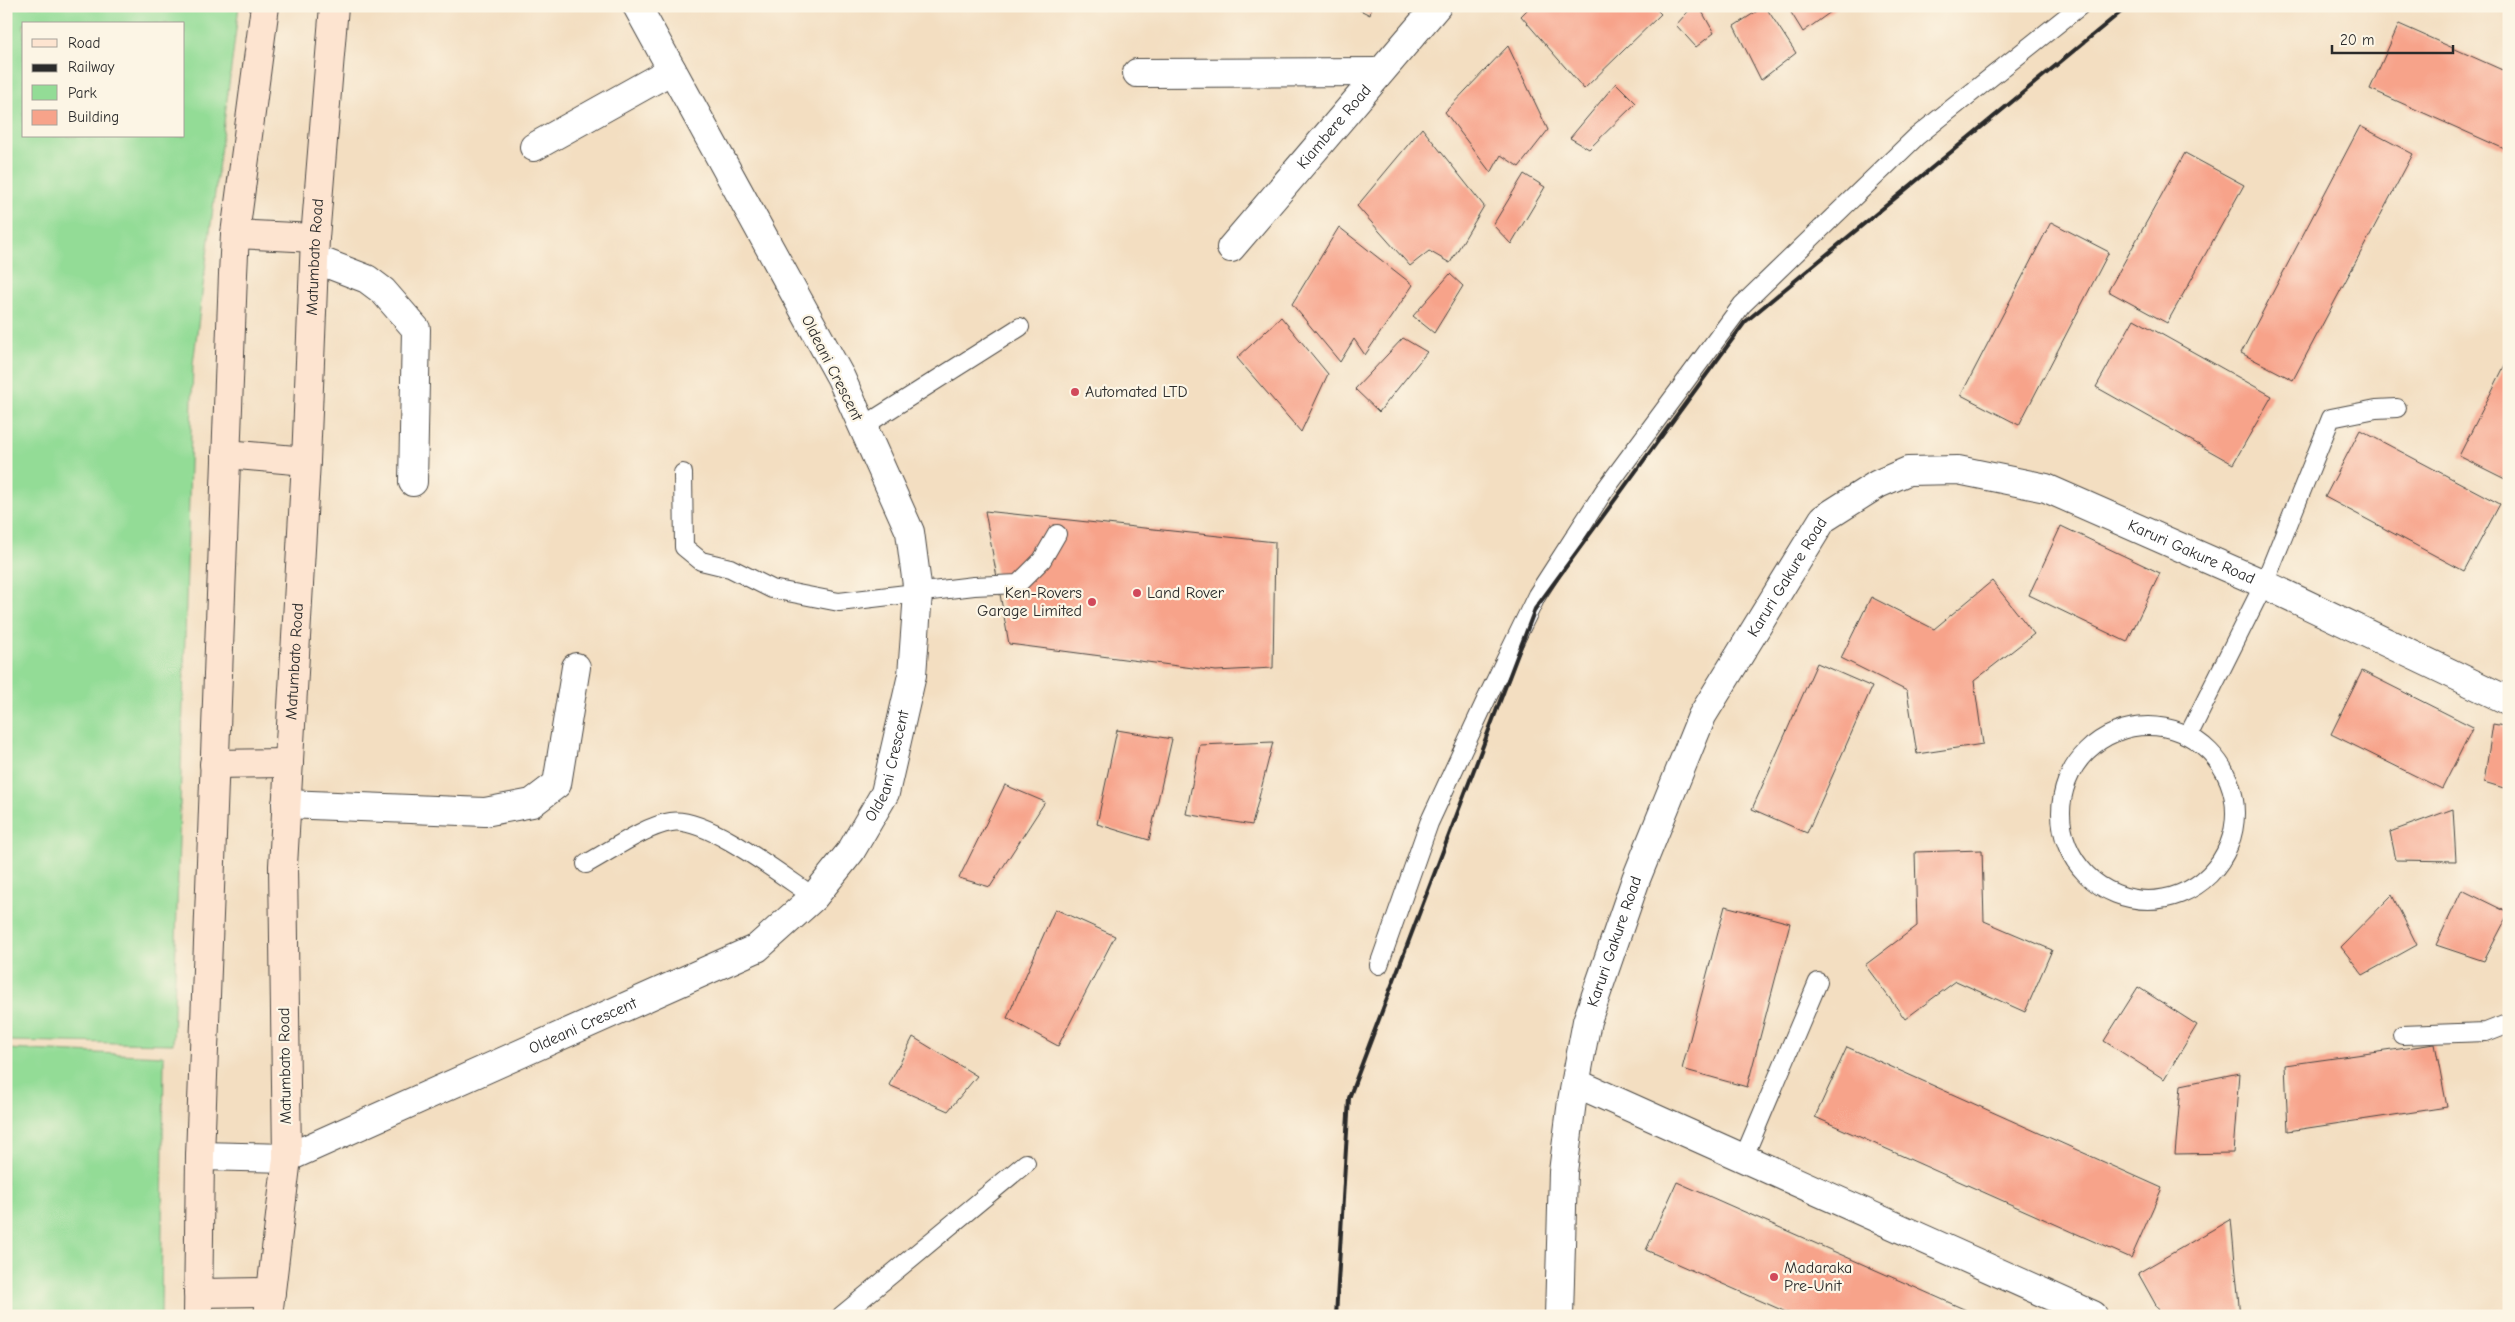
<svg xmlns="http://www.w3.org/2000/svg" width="2515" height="1322" viewBox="0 0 2515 1322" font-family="'Comic Neue',sans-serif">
<rect width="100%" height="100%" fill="#fcf5e5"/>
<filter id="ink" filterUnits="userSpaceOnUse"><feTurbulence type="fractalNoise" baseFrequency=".02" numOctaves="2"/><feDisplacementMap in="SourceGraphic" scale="10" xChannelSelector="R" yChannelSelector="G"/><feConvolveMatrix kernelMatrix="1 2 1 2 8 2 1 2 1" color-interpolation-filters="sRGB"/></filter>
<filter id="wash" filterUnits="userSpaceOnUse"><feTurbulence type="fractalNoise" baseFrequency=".0096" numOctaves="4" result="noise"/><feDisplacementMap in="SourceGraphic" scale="20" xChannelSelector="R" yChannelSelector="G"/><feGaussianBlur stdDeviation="1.12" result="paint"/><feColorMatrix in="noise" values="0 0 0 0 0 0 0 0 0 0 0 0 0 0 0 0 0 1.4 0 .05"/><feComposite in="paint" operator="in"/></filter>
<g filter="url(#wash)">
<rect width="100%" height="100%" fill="#f3dec1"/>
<path fill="#93dc96" stroke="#5f8460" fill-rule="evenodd" d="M6 6H239L193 364 173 1044 6 1041ZM24 24H184V136H24Z
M6 1049 164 1056 161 1316H6Z"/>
<g id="blocks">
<path fill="#f7a38a" d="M1352 6H1372L1370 15Z
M1531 6H1653L1661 14 1584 89 1521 16Z
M1693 6H1699L1714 33 1696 47 1676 25Z
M1765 6 1796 53 1761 80 1734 26Z
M1787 6H1839L1803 32Z
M2399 24 2509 73V151L2370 89Z
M1508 46 1548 130 1519 167 1501 155 1491 173 1445 112Z
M1616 83 1636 103 1589 149 1570 138Z
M2360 126 2413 154 2293 380 2241 353Z
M1422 128 1484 206 1450 263 1429 251 1410 266 1357 206Z
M2185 153 2244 185 2167 323 2108 291Z
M1524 174 1545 187 1511 244 1493 225Z
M2051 222 2109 252 2019 425 1961 395Z
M1339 227 1413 285 1365 355 1354 339 1340 362 1292 304Z
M1450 274 1463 286 1434 333 1413 316Z
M1281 317 1328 374 1301 432 1237 358Z
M2134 319 2272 396 2233 464 2096 387Z
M1403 338 1427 352 1379 412 1355 389Z
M2509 357V481L2459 456Z
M2360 430 2500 504 2464 571 2325 497Z
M985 511 1275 542 1273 668 1216 671 1009 644Z
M2061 526 2160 573 2127 642 2029 595Z
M1992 581 2034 634 1974 681 1983 744 1917 754 1907 691 1841 658 1871 597 1934 629Z
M1817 663 1872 687 1807 833 1752 809Z
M2362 671 2473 727 2442 789 2331 734Z
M2493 724 2509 727 2507 789 2484 782Z
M1117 730 1172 739 1149 840 1097 824Z
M1273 742 1252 825 1186 814 1200 745Z
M1005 785 1045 802 990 887 959 878Z
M2453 809 2456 861 2396 860 2390 832Z
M1982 850 1984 921 2052 950 2025 1012 1956 981 1905 1019 1865 965 1917 926 1915 852Z
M2462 890 2509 913 2484 961 2436 945Z
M2392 895 2417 945 2363 975 2341 947Z
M1725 906 1790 923 1747 1087 1682 1069Z
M1055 909 1115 936 1058 1046 1007 1018Z
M2138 987 2197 1025 2164 1079 2104 1041Z
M913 1037 977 1076 948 1111 889 1085Z
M2435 1044 2447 1107 2288 1131 2285 1065Z
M1847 1047 2162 1188 2131 1258 1815 1117Z
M2239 1073 2233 1153 2175 1154 2181 1085Z
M1677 1182 1966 1310 1964 1316H1795L1646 1250Z
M2231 1219 2240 1316H2162L2138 1273Z"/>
</g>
</g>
<g filter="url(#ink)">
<use href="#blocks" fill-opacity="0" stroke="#494642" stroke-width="1"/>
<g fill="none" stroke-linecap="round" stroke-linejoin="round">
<defs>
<path id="lane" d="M862 427 1020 327
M683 473 684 547 701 561 730 568 772 589 839 602 974 586 1018 584 1042 560 1057 534
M2061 813a87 87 0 1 1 174 0a87 87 0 1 1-174 0Z
M2189 734 2264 584 2331 418 2376 409 2397 408
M586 864C610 851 645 826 671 822 706 816 784 877 814 897
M1379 965 1429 823 1486 700 1537 595 1604 491 1742 305 1916 137 2080 6
M2402 1035 2486 1032 2509 1023
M1743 1159 1818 982
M841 1316 1026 1163"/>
<g id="street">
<path d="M1137 73 1380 72"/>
<path d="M534 147 672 70"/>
<path id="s1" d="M1231 248 1437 6"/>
<path d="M315 259 367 279 383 291 416 329 413 482"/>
<path d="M286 804 485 812 532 803 557 784 576 667"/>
<path d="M1576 1083 2093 1315"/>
<path id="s2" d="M200 1156 287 1158 757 948 814 897 851 851 885 793 912 675 918 593 910 532 841 378 637 6"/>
<path id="s3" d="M1559 1316 1563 1172 1572 1101 1587 1021 1636 879 1702 716 1823 519 1878 484 1908 471 1958 470 2046 488 2264 584 2509 701"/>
</g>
<g id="secondary">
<path d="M235 234 315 238"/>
<path d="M226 454 306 461"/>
<path d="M214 764 289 763"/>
<path d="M198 1293 271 1292"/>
<path d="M198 1316 200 1156 233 274 235 234 265 6"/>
<path id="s4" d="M268 1316 287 1158 283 866 306 461 315 238 334 6"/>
</g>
</defs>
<use href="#lane" stroke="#494642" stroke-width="20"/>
<use href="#street" stroke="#494642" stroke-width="30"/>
<use href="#secondary" stroke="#494642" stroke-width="30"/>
<use href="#lane" stroke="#fff" stroke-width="18"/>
<use href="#street" stroke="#fff" stroke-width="28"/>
<use href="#secondary" stroke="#fde4d0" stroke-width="28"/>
<path stroke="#2b2b2b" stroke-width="4" d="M1336 1316 1349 1098 1535 609 1745 322 2128 6"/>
</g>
</g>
<g fill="#d1495b" stroke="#fcf5e5" stroke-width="2">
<circle cx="1075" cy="392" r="5"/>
<circle cx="1137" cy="593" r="5"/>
<circle cx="1092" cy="602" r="5"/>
<circle cx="1774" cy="1277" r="5"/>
</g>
<g text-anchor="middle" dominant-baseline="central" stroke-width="4.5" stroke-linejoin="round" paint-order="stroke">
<g font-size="16" fill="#2b2b2b" stroke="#fcf5e5">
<text stroke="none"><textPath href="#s1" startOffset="159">Kiambere Road</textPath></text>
<text stroke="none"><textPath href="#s4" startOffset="1061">Matumbato Road</textPath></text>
<text transform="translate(832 368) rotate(63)">Oldeani Crescent</text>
<text stroke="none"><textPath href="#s3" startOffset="1251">Karuri Gakure Road</textPath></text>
<text stroke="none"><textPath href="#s3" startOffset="786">Karuri Gakure Road</textPath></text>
<text stroke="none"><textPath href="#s4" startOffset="656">Matumbato Road</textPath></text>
<text stroke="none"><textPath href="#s2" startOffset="831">Oldeani Crescent</textPath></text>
<text stroke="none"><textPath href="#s3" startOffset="381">Karuri Gakure Road</textPath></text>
<text stroke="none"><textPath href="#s2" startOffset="411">Oldeani Crescent</textPath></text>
<text transform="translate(285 1066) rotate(-91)">Matumbato Road</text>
</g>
<g font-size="16" fill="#2b2b2b" stroke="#fcf5e5" text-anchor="start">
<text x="1085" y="392">Automated LTD</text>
<text x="1082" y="593" text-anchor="end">Ken-Rovers<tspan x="1082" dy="18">Garage Limited</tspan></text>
<text x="1147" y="593">Land Rover</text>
<text x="1784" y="1268">Madaraka<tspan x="1784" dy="18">Pre-Unit</tspan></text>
</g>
</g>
<rect width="2515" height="1322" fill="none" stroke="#fcf5e5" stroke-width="25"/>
<rect x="22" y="22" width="162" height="115" fill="#fcf5e5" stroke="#a8a49b"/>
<rect x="32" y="39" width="25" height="8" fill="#fde4d0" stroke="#a8a49b"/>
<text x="68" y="48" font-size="15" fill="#2b2b2b">Road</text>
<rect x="32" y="64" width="25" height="8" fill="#2b2b2b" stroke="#a8a49b"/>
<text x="68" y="72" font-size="15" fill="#2b2b2b">Railway</text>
<rect x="32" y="85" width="25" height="15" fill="#93dc96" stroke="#a8a49b"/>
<text x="68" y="98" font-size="15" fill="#2b2b2b">Park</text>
<rect x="32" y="110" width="25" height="15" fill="#f7a38a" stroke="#a8a49b"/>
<text x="68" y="122" font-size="15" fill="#2b2b2b">Building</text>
<path d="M2332 45v8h121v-8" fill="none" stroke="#2b2b2b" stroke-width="2.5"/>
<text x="2340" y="45" font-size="15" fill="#2b2b2b" stroke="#fcf5e5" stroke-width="4" paint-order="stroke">20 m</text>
</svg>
